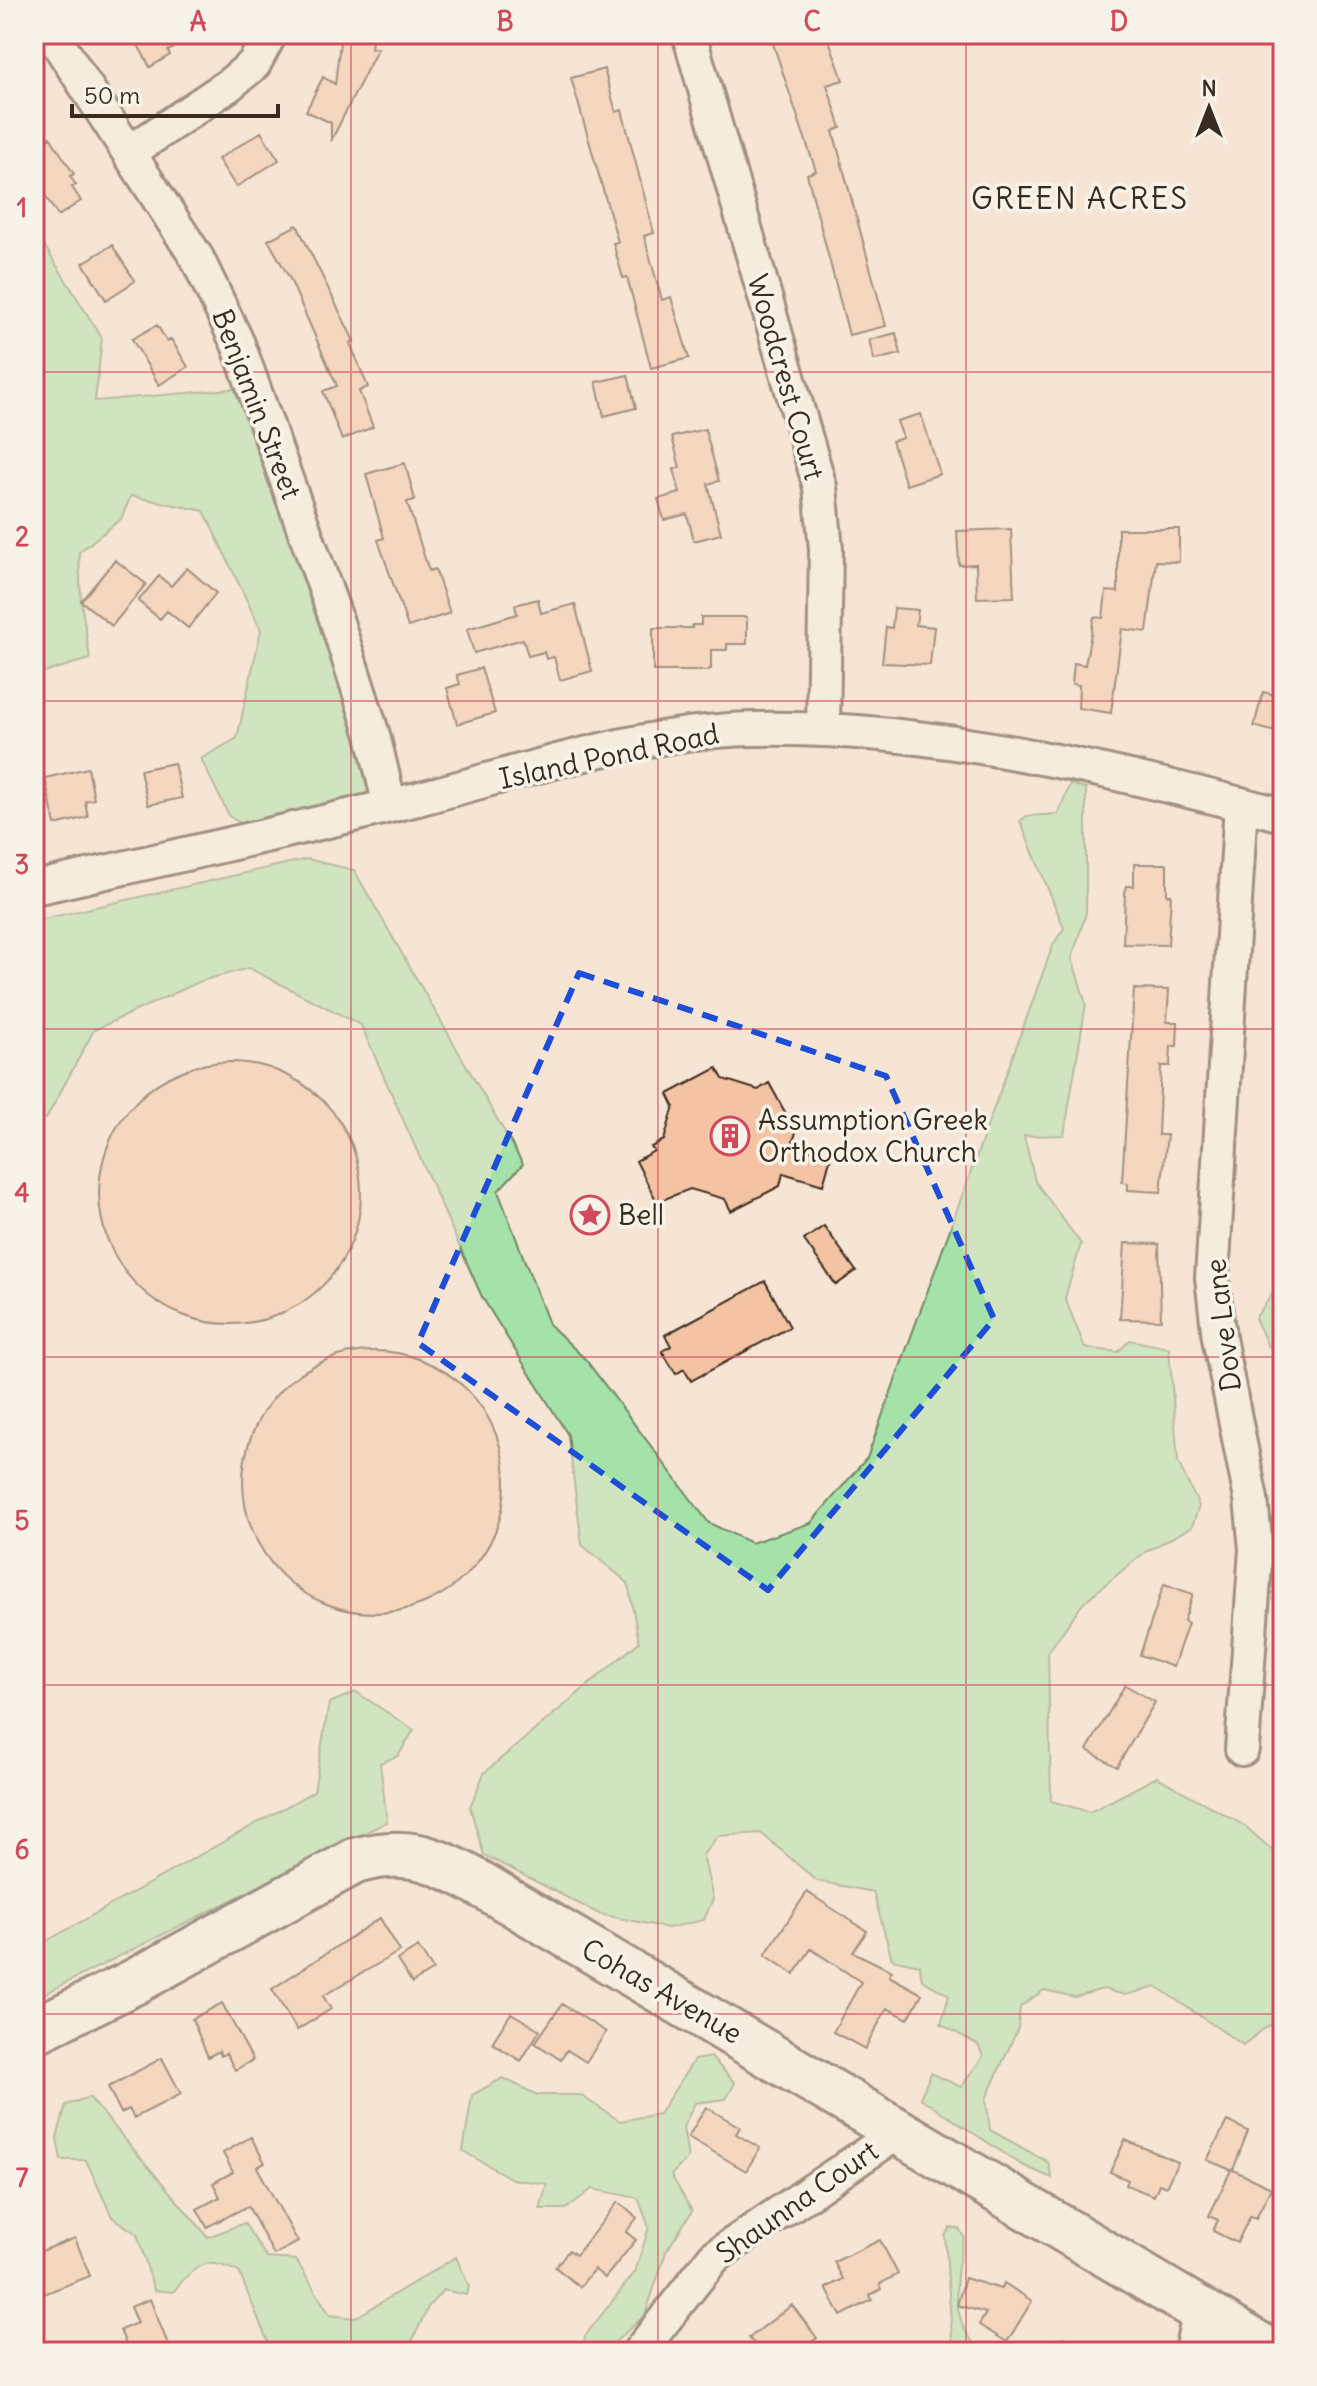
<svg xmlns="http://www.w3.org/2000/svg" width="1317" height="2386" viewBox="0 0 1317 2386" font-family="Delius,sans-serif">
<rect width="100%" height="100%" fill="#f6e5d4"/>
<filter id="ink" filterUnits="userSpaceOnUse"><feTurbulence type="fractalNoise" baseFrequency=".0125" numOctaves="2"/><feDisplacementMap in="SourceGraphic" scale="16" xChannelSelector="R" yChannelSelector="G"/><feConvolveMatrix kernelMatrix="1 2 1 2 8 2 1 2 1" color-interpolation-filters="sRGB"/></filter>
<g filter="url(#ink)">
<path fill="#a4e2a9" stroke="#708664" stroke-width="2" d="M34 229 102 338 95 401 254 387 390 806 262 837 229 816 201 759 237 738 261 630 204 511 131 496 121 519 79 552 81 601 90 659 34 675Z
M1070 784 1086 789V913L1072 958 1086 1004 1064 1135 1024 1136 1035 1181 1081 1244 1065 1298 1085 1348 1118 1352 1130 1340 1169 1348 1178 1462 1199 1506 1192 1527 1145 1552 1084 1602 1048 1652 1051 1801 1090 1812 1157 1777 1245 1826 1283 1860V2029L1269 2025 1243 2045 1157 1987 1125 1995 1103 1989 1075 1997 1044 1990 1020 2007 1018 2028 986 2099 990 2130 1048 2162 1052 2178 1022 2165 920 2098 931 2073 961 2087 983 2056 978 2045 941 2024 949 1995 922 1980 919 1965 892 1959 873 1892 817 1881 761 1833 718 1836 703 1855 713 1899 704 1920 668 1928 599 1914 484 1855 470 1807 484 1773 639 1642 628 1583 582 1545 568 1435 482 1297 361 1025 249 968 201 981 94 1030 46 1119H34V921L307 859 354 870 523 1164 498 1191 549 1324 586 1360 709 1523 751 1543 811 1523 867 1458 1053 945 1064 928 1020 821 1027 816 1058 814Z
M1277 858H1283V949L1273 945Z
M1283 1265V1352L1268 1346 1255 1318 1277 1288Z
M356 1692 414 1730 398 1756 380 1763 387 1822 34 1999V1948L314 1791 329 1703Z
M711 2057 735 2083 726 2099 695 2103 683 2127 688 2158 671 2175 692 2211 666 2252 645 2315 604 2352H582L585 2336 635 2272 649 2227 638 2198 592 2189 566 2209H540L547 2184 512 2179 463 2151 472 2095 503 2078 537 2095H580L620 2121 659 2114 694 2060Z
M89 2097 208 2237 244 2223 267 2258 296 2260 330 2315 355 2318 456 2257 469 2286 467 2295 443 2290 428 2307 407 2352H272L239 2272C203 2256 197 2264 173 2292L154 2290 137 2234 112 2217 86 2160H61L57 2138 66 2105Z
M950 2228 959 2229 964 2237C954 2276 948 2323 983 2352H953L945 2236Z
M1065 2337 1085 2348 1086 2352H1017L1025 2346Z"/>
<path fill="#f4c3a4" stroke="#3b2a1e" stroke-width="2" d="M132 34H200L168 51 170 55 150 67Z
M341 34H373L371 48H378L331 141V123L306 111 323 77 335 84Z
M784 34H827L843 80 827 85 841 128 833 131 886 326 849 335 807 174 816 171 771 38Z
M604 69 616 112 622 110 654 233 644 236 662 300 671 297 689 358 651 368 627 277 623 278 613 243 618 242 571 78Z
M261 132 279 160 236 187 218 159Z
M50 137 74 174 70 176 76 185 72 187 81 201 58 216 34 178V148Z
M297 225 354 341 350 343 368 387 359 391 373 427 342 440 323 391 337 386 289 277 268 240Z
M112 245 135 281 106 300 83 263Z
M157 325 167 342 171 339 188 367 159 385 132 339Z
M896 333 901 354 874 360 869 340Z
M628 375 636 408 604 416 596 382Z
M921 414 940 474 906 485 892 441 903 438 897 421Z
M705 429 719 481 708 484 721 534 694 541 687 514 664 520 658 499 680 493 674 469 680 468 672 437Z
M405 463 415 500 407 502 429 571 435 569 450 613 408 627 378 540 384 538 366 474Z
M1011 529 1014 597 977 598 976 564 959 565 957 531Z
M1118 529H1179V562L1156 561 1147 632 1122 629 1111 713 1078 708 1079 685 1072 684 1074 663 1085 665 1094 617 1103 618 1106 591 1118 592Z
M115 560 146 584 112 626 81 601Z
M187 568 216 593 188 628 167 611 160 619 138 601 159 576 171 586Z
M538 599 541 613 575 604 592 671 560 680 554 657 546 659 544 652 528 656 523 639 474 653 467 629 517 614 515 605Z
M894 608 918 610 916 625 934 627 930 665 882 663 886 627 892 628Z
M701 617H747V644H727V650H711V669L705 671H653V628H692V625H701Z
M481 668 495 713 457 724 447 688 460 684 457 675Z
M1263 692 1283 697V734L1254 726Z
M174 763 182 798 148 805 140 770Z
M88 768 94 799 85 801 88 817 55 825 45 778Z
M1134 864H1167V895H1171L1168 945 1123 944 1125 893 1127 886H1134Z
M1134 989 1169 990 1167 1022H1178L1177 1046H1171L1170 1066H1161L1158 1135H1167L1161 1192 1128 1190V1183L1122 1182Z
M99 1193a131 131 0 1 1 262 0a131 131 0 1 1-262 0Z
M717 1068 723 1079 758 1090 769 1083 796 1132 792 1145 831 1156 823 1185 783 1173 780 1186 731 1211 725 1199 690 1189 657 1202 636 1161 654 1151 651 1147 664 1140 674 1106 668 1094Z
M824 1226 856 1271 836 1285 804 1240Z
M1125 1243 1159 1244 1161 1320 1120 1319Z
M765 1281 790 1327 691 1381 684 1369 676 1374 662 1351 671 1346 665 1335Z
M243 1482a131 131 0 1 1 262 0a131 131 0 1 1-262 0Z
M1164 1584 1193 1594 1184 1621 1188 1623 1173 1667 1140 1655Z
M1125 1685 1155 1702 1117 1767 1087 1750Z
M807 1892 867 1931 853 1952 892 1971 889 1976 922 1994 908 2019 887 2008 865 2049 833 2032 861 1982 811 1949 794 1974 765 1955Z
M380 1918 400 1951 323 1996 331 2009 297 2030 272 1989Z
M418 1947 433 1970 412 1983 397 1960Z
M222 2003 253 2060 235 2070 226 2053 221 2056 219 2051 208 2057 192 2019Z
M562 2004 606 2032 586 2062 567 2050 561 2060 535 2043Z
M511 2013 540 2030 521 2061 492 2043Z
M162 2058 181 2094 134 2118 129 2109 121 2113 108 2087Z
M706 2107 740 2127 736 2134 760 2148 746 2171 688 2137Z
M1227 2121 1248 2131 1233 2170 1271 2188 1256 2218 1250 2216 1237 2243 1213 2231 1218 2220 1209 2216 1231 2170 1207 2160Z
M251 2137 265 2163 257 2167 298 2242 274 2255 248 2206 207 2227 197 2209 220 2197 213 2183 233 2172 223 2153Z
M1125 2140 1178 2162 1166 2187 1159 2184 1154 2196 1126 2185 1128 2180 1110 2172Z
M618 2202 637 2218 626 2232 636 2240 605 2278 594 2269 580 2287 555 2267 569 2250 576 2255Z
M75 2238 90 2276 39 2296 34 2284V2254Z
M880 2240 898 2274 880 2284 882 2289 870 2295 872 2300 841 2316 826 2288 843 2279 834 2262Z
M965 2278 1001 2289 1004 2283 1032 2301 1007 2342 979 2325 986 2313 957 2305Z
M150 2299 171 2352H129L120 2330 137 2323 130 2307Z
M792 2305 817 2338 799 2352H761L749 2338Z"/>
<g fill="none" stroke-linecap="round" stroke-linejoin="round">
<defs>
<path id="street" d="M52 34 197 258 238 344 335 616 373 735 390 806
M689 34 820 487 826 549 823 729
M130 152 229 85 254 64 270 34
M1241 804 1212 1278 1219 1338 1251 1499 1256 1549 1242 1749
M34 888C163 859 293 831 421 798 529 770 641 731 753 729 931 725 1112 771 1283 815
M639 2352 714 2257 900 2131
M1191 2352 1200 2309"/>
<path id="secondary" d="M34 2031 136 1981 355 1861C405 1847 431 1857 475 1881L1271 2352"/>
</defs>
<use href="#street" stroke="#3b2a1e" stroke-width="38"/>
<use href="#secondary" stroke="#3b2a1e" stroke-width="50"/>
<use href="#street" stroke="#f7f3e8" stroke-width="32"/>
<use href="#secondary" stroke="#f7f3e8" stroke-width="44"/>
</g>
</g>
<path d="M0 0H1317V2386H0ZM579 973 886 1076 994 1319 768 1590 418 1343Z" fill="#f6e5d4" fill-opacity=".55" fill-rule="evenodd"/>
<path fill="none" stroke="#1d4ed8" stroke-width="6" stroke-dasharray="16 10" stroke-linejoin="round" d="M579 973 886 1076 994 1319 768 1590 418 1343Z"/>
<path fill="none" stroke="#d1495b" stroke-width="2" stroke-opacity="0.55" d="M351 34V2352M658 34V2352M966 34V2352M34 372H1283M34 701H1283M34 1029H1283M34 1357H1283M34 1685H1283M34 2014H1283"/>
<defs>
<symbol id="building-ring" viewBox="-11 -11 22 22"><circle r="9.5" fill="#f7f3e8" stroke="#d1495b" stroke-width="1.5"/><path d="M-4-6H4V6H1V3H-1V6H-4ZM-2.5-4.3h1.7v1.8h-1.7ZM.8-4.3h1.7v1.8H.8ZM-2.5-1h1.7V.8h-1.7ZM.8-1h1.7V.8H.8Z" fill="#d1495b"/></symbol>
<symbol id="sight-ring" viewBox="-11 -11 22 22"><circle r="9.5" fill="#f7f3e8" stroke="#d1495b" stroke-width="1.5"/><path d="M0-6L1.8-2.2L6-1.7L2.9 1.2L3.7 5.4L0 3.3L-3.7 5.4L-2.9 1.2L-6-1.7L-1.8-2.2Z" fill="#d1495b"/></symbol>
</defs>
<g fill-rule="evenodd">
<use href="#building-ring" x="708" y="1114" width="44" height="44"/>
<use href="#sight-ring" x="568" y="1193" width="44" height="44"/>
</g>
<g text-anchor="middle" dominant-baseline="central" stroke-width="7" stroke-linejoin="round" paint-order="stroke">
<g font-size="28" fill="#3b2a1e" stroke="#f7f3e8">
<text transform="translate(786 377) rotate(74)">Woodcrest Court</text>
<text transform="translate(257 404) rotate(69)">Benjamin Street</text>
<text transform="translate(609 756) rotate(-12)">Island Pond Road</text>
<text transform="translate(1223 1325) rotate(-97)">Dove Lane</text>
<text transform="translate(662 1991) rotate(30)">Cohas Avenue</text>
<text transform="translate(797 2202) rotate(-35)">Shaunna Court</text>
</g>
<g font-size="28" fill="#3b2a1e" stroke="#f7f3e8" text-anchor="start">
<text x="758" y="1120">Assumption Greek<tspan x="758" dy="32">Orthodox Church</tspan></text>
<text x="618" y="1215">Bell</text>
</g>
<g font-size="30" letter-spacing="2" fill="#3b2a1e" stroke="#f7f3e8">
<text x="1080" y="198">GREEN ACRES</text>
</g>
</g>
<rect width="1317" height="2386" fill="none" stroke="#f7f3e8" stroke-width="88"/>
<g transform="translate(1209 108)" stroke="#f7f3e8" stroke-width="6" paint-order="stroke">
<path d="M0-6L14 30L0 20L-14 30Z" fill="#3b2a1e"/>
<text y="-12" font-size="22" font-weight="bold" text-anchor="middle" fill="#3b2a1e">N</text>
</g>
<path d="M72 104v12h206v-12" fill="none" stroke="#3b2a1e" stroke-width="4"/>
<text x="84" y="104" font-size="24" fill="#3b2a1e" stroke="#f7f3e8" stroke-width="6" paint-order="stroke">50 m</text>
<rect x="44" y="44" width="1229" height="2298" fill="none" stroke="#d1495b" stroke-width="3"/>
<g font-size="26" text-anchor="middle" font-weight="bold" fill="#d1495b">
<text x="198" y="31">A</text>
<text x="505" y="31">B</text>
<text x="812" y="31">C</text>
<text x="1119" y="31">D</text>
<text x="22" y="217">1</text>
<text x="22" y="546">2</text>
<text x="22" y="874">3</text>
<text x="22" y="1202">4</text>
<text x="22" y="1530">5</text>
<text x="22" y="1859">6</text>
<text x="22" y="2187">7</text>
</g>
</svg>
